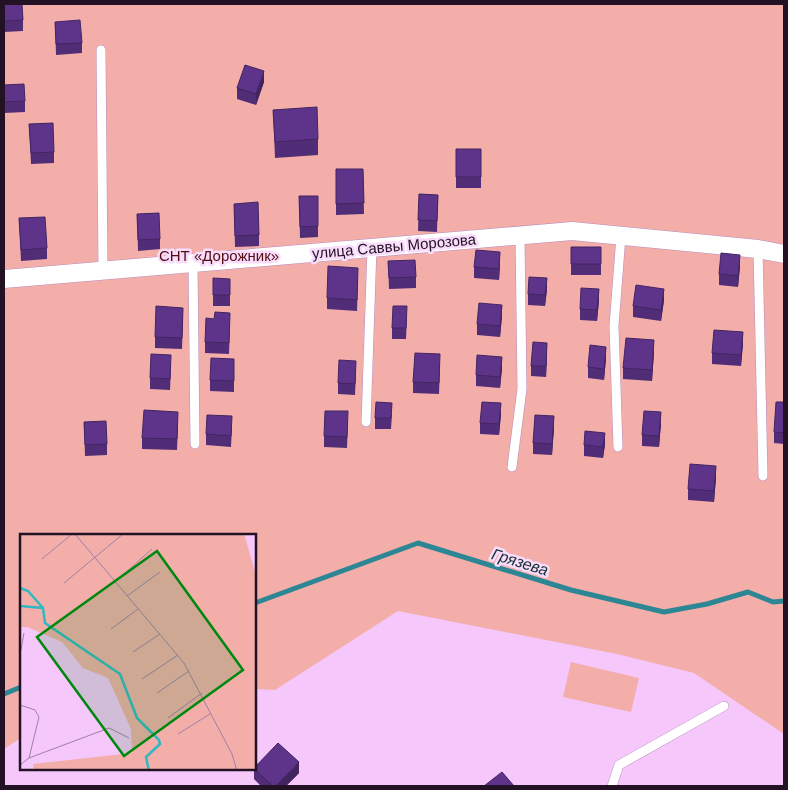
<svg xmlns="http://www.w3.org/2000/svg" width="788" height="790" viewBox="0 0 788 790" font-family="Helvetica,sans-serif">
<rect width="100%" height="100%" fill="#f6c7fb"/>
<path fill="#f3aeaa" d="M4 4H784V734L694 673 617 654 398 611 275 690 255 689V535H21V738L4 749Z
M571 662 639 678 631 712 563 697Z"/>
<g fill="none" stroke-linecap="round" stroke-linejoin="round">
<path stroke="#2c8693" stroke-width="5" d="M255 603 418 543 571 590 664 612 707 604 748 592 773 602 784 601
M4 694 21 687"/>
<defs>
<path id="service" d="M101 50 103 271
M758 249 763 476
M193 263 195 444
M366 422 372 248
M618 447 614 326 621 236
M512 467 522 389 520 236
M612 786 619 765 724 706"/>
<path id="minor" d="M4 279 572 231 758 249 784 254"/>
</defs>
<use href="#service" stroke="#b88cbd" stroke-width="10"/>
<use href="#minor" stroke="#b88cbd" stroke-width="19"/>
<use href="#service" stroke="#fff" stroke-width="9"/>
<use href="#minor" stroke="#fff" stroke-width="18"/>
</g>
<path fill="#512d77" d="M4 4 23 20V31L4 32Z
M55 22 82 43V53L56 55Z
M264 82 256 105 237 99V88Z
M4 85 25 101V112L4 113Z
M273 110 318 139V155L275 158Z
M29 124 54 152V163L31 164Z
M456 149 481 177V188H456Z
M336 169H363L364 214 336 215Z
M419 194 438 195 437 232 418 231Z
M299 196H318V237L300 238Z
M234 204 259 235V246L235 247Z
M137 214 160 239V249L138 251Z
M19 218 47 248V259L21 261Z
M571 247H601V275H571Z
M388 261 416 277V288L389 289Z
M500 263 499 280 474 278V267Z
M740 266 738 287 719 285V274Z
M358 279 357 311 327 309V298Z
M547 289 545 306 528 305V294Z
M230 290V306H213V295Z
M599 300 597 321 580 320V309Z
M664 300 661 321 633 317V306Z
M502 316 500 337 477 335V324Z
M407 317 406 339H392V328Z
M183 318 182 349 155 348V337Z
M230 324 229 354 205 353V342Z
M743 343 741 366 712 364V353Z
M654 351 652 381 623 379V368Z
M547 354 546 377 531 376V366Z
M606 358 604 380 588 378V367Z
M234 359V392L210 391V380Z
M440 365 439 394 413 393V382Z
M171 366 170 390 150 389V378Z
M502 368 500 388 476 386V375Z
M356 372 355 395 338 394V383Z
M784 402V444L774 443V432Z
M392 414 391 429H375V418Z
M501 414 499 435 480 434V423Z
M84 422 107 444V455L85 456Z
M348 422 347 448 324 447V436Z
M178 423 177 450 142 449V438Z
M661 423 659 447 642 446V435Z
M232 427 231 447 206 445V434Z
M554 427 552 455 533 454V443Z
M605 444 603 458 584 456V445Z
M716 477 714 502 688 500V489Z
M254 769 299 773 286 786H261L254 779Z"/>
<path fill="#422461" d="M264 71V82L256 105V94Z
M500 252V263L499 280V269Z
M740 255V266L738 287V276Z
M547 278V289L545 306V295Z
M599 289V300L597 321V310Z
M664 289V300L661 321V310Z
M502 305V316L500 337V326Z
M743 332V343L741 366V355Z
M654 340V351L652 381V370Z
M547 343V354L546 377V366Z
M606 347V358L604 380V369Z
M502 357V368L500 388V377Z
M501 403V414L499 435V424Z
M661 412V423L659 447V436Z
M554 416V427L552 455V444Z
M605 433V444L603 458V447Z
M716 466V477L714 502V491Z
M299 762V773L286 786H276Z"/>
<path fill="#5e348a" stroke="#422461" d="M4 4H22L23 20 4 21Z
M80 20 82 43 56 44 55 22Z
M245 65 264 71 256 94 237 88Z
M24 84 25 101 4 102V85Z
M317 107 318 139 275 142 273 110Z
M53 123 54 152 31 153 29 124Z
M456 149H481V177H456Z
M336 169H363L364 203 336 204Z
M419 194 438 195 437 221 418 220Z
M299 196H318V226L300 227Z
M258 202 259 235 235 236 234 204Z
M159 213 160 239 138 240 137 214Z
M45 217 47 248 21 250 19 218Z
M571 247H601V264H571Z
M476 250 500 252 499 269 474 267Z
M721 253 740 255 738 276 719 274Z
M415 260 416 277 389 278 388 261Z
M328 266 358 268 357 300 327 298Z
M529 277 547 278 545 295 528 294Z
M213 278 230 279V295H213Z
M636 285 664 289 661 310 633 306Z
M581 288 599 289 597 310 580 309Z
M479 303 502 305 500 326 477 324Z
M156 306 183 308 182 338 155 337Z
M393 306H407L406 328H392Z
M215 312 230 313 229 343 205 342 206 318 214 319Z
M714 330 743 332 741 355 712 353Z
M626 338 654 340 652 370 623 368Z
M533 342 547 343 546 366H531Z
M590 345 606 347 604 369 588 367Z
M415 353 440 354 439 383 413 382Z
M151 354 171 355 170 379 150 378Z
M477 355 502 357 500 377 476 375Z
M211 358 234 359V381L210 380Z
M339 360 356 361 355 384 338 383Z
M376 402 392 403 391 418H375Z
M482 402 501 403 499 424 480 423Z
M776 402H784V433L774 432Z
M144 410 178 412 177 439 142 438Z
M325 411H348L347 437 324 436Z
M644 411 661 412 659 436 642 435Z
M207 415 232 416 231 436 206 434Z
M535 415 554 416 552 444 533 443Z
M106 421 107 444 85 445 84 422Z
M585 431 605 433 603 447 584 445Z
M690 464 716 466 714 491 688 489Z
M278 743 299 762 276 786H273L254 769H255V767Z
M502 772 514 786H484Z"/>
<g text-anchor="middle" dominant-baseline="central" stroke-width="5" stroke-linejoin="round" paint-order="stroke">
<g font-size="15" fill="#221224" stroke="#f9dcfb">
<text transform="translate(394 246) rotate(-5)">улица Саввы Морозова</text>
</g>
<g font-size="15" fill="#530d11" stroke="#f9dcfb">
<text x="219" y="255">СНТ «Дорожник»</text>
</g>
<g font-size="16" font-style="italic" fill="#153033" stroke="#f9dcfb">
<text transform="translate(520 562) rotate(17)">Грязева</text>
</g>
</g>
<g transform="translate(20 534)">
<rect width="236" height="236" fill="#f6c7fb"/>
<path d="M0 0H224L236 41V236H14L13 230 112 219 111 195 88 144 63 134 42 108 7 93H0Z" fill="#f3aeaa"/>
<path fill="none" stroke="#31b8c3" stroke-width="2.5" d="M0 54 8 57 23 74M0 72 23 74 25 89 100 140 117 184 139 206 140 210 126 223 129 237"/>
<path fill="none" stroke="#a17fa5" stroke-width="1" d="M55 0 164 129 212 220 217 237M22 25 52 0M95 48 132 15M44 49 103 0M107 62 140 38M91 95 118 75M113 118 140 100M0 121 4 99M122 145 158 121M137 159 169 137M0 171 15 176 19 183 9 224 0 231M148 184 182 159M158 200 190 180M9 224 89 194 109 204"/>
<path fill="#00870e" fill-opacity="0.15" stroke="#00870e" stroke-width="2.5" d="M137 17 223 136 104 222 17 103Z"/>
<rect width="236" height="236" fill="none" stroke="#221224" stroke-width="2.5"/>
</g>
<rect width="788" height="790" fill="none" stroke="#221224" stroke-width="10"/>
</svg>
